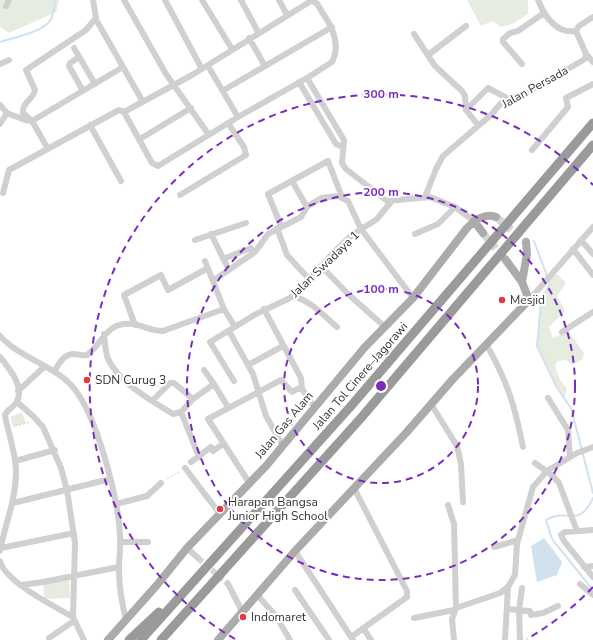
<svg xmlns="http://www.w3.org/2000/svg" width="593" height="640" viewBox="0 0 593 640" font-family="'Nunito Sans',sans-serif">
<rect width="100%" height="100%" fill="#fff"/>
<path fill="#e6ecdf" d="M0 0H59L56 12 9 33 0 27Z
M467 0H528V14L514 23 502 27 492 21 481 26Z
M552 274 558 275 566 283 557 296 565 311 549 327 553 338 568 331 584 353 583 359 572 365 566 360 558 361 555 366 559 378 567 389 564 398 557 388 537 346 541 301 548 291Z
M22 412 26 423 13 427 10 417Z
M69 578 70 598 44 599 43 581Z"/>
<path fill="#cfe2ee" d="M544 538 562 562 557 575 537 582 531 546Z"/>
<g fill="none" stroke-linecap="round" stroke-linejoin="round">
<path stroke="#cfe2ee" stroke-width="2" d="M0 42C12 38 45 32 51 19 54 13 54 6 55 0
M534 241 550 284 541 301 537 346 557 388 571 408 593 493
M593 498C578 530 567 507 546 520L552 539 593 590"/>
<path stroke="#d6d6d6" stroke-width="6" stroke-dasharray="6 3" stroke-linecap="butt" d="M198 558 228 584"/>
<path stroke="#d6d6d6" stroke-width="8" stroke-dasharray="8 4" stroke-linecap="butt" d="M496 217 526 242
M483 233 504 259"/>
<path stroke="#cdcdcd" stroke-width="1" stroke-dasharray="2 2" stroke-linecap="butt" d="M15 426 31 422
M167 479 179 472"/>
<path stroke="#d0d0d0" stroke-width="6" d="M124 0 166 74 209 135
M165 0 202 69
M202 0 232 49
M241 0 258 32
M279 0 287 15
M538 0C545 17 556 34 576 31
M6 6 9 0
M98 23 143 102
M576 31 579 26 593 17
M414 34 435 66 462 91 465 96 466 110 478 125
M249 38 265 66
M74 48 95 84
M586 54 593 62
M428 55 466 26
M79 57 70 63 69 66 83 91
M0 64 9 60
M522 64 503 42V39L510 33 518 31 544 13
M208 66 238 117
M307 78 344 140 342 163 346 169 387 201 430 197 455 207 474 221
M299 82 336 144 343 147
M224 90 332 27
M0 105 7 113 0 124
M466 110 488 88 509 99
M7 113 25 120 32 121 123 67
M90 125 121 181
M140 139 191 108
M48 149 32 121 23 113C22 102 33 100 35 90L26 70 86 30 96 18 93 0
M532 150 568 107 566 98 593 84
M292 181 307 207
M3 193 9 170 119 110 124 112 152 163 158 166 238 117 307 78 332 62C341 45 332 26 322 12 319 7 317 1 311 1L192 75 124 112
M180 195 246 155 244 147 228 123
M425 197 436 169 443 156 491 115 501 103 509 99 518 98 585 59 586 54 576 31
M281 226 268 194 328 161 342 197
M277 228 287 255 309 279
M211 234 229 270
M415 234 438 224 455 207
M195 240 246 223
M581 240 593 254
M573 249 593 275
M223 259 251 248
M205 261 224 309 235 327
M321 266 348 294 385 327
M214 280 255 252 268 234 301 217 307 207 321 198 338 196 348 201 361 229 413 298
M292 296C310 300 323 315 337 327
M529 300 593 227
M264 309 301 378 302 389 315 408
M135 325 124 295 161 275 168 290 208 268
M229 331 253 374 266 416 283 446
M562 332 593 312
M104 334C105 342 105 351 108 359 120 384 151 400 173 414L181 412 193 399 214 384 228 407
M0 336C20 358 53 365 72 386 97 414 118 498 120 535 121 547 119 557 119 569 119 585 122 604 126 620
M486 344C507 380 515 406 523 447
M0 357C9 368 26 388 16 403 13 408 7 409 5 415 8 434 16 452 16 472 16 500 5 524 0 551
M248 365 283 346
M204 370 214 384
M54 372C58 365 64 354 73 354 78 354 82 356 87 355 104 342 106 321 133 324 144 326 152 331 163 331L224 309
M234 381 210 342 256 314 288 299 297 293 334 252 352 235 377 219 391 202
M18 391 44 367
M548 398 568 430 570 457
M152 401 170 383H174L193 399
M17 402 33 416 43 427 61 468 67 490 75 543 73 617 84 640
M431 404 457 446 461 464 463 502
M181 412 199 457
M15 461 55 450
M191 462 211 447 213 451 223 444
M535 463 553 476 559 483 577 531
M185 468 220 514
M250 484 208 419 281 380 292 392 301 387
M13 503 110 479
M116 504 147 496 161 483
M448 505 454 524 456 608
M593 530 565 532 561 535 564 541 593 577
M121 542H148
M494 547 518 540
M1 548 74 533
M187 548 198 558
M295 551 353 640
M0 561C5 582 54 606 73 617
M584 567 593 566
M228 584 243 613
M580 584 593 595
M21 585 43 582 119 567
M295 590 329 640
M258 596 276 616 290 640
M507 609 530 611 531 615 543 613 558 606
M414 618 454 610
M364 629 371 640
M351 637 407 597V591L354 488
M49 638 74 621
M454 640 452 619 456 608 500 593 508 587 515 575 517 544 533 487 547 471 577 453 593 447
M505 640 508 587
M520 640 519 610 522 588"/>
<path stroke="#ababab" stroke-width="8" d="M474 221 483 233
M505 259 522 282
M108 640 157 585 187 548 266 466 365 347 413 298 467 228C475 220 484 213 496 217
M218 640 295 551 406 433 453 379 529 300 522 282 527 254 526 242"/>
<path stroke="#9a9a9a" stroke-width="9" d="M129 640 159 612
M141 640 351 406 593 123
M161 640 361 418 593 145"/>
</g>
<g fill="none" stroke="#7b2cbf" stroke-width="2" stroke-dasharray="7 5">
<circle cx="381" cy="386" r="97"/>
<circle cx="381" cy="386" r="194"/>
<path d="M593 587A292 292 0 0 1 527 639M235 639A292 292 0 1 1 593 185"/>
</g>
<g fill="#e63946" stroke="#fff" stroke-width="1.5">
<circle cx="502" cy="300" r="4"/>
<circle cx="87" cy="380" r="4"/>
<circle cx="220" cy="509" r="4"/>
<circle cx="243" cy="617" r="4"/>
</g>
<g text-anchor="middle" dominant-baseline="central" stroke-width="4" stroke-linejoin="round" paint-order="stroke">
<g font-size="12" fill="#333" stroke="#fff">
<text transform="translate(535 87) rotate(-29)">Jalan Persada</text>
<text transform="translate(325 264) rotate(-44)">Jalan Swadaya 1</text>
<text transform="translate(360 376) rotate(-49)">Jalan Tol Cinere–Jagorawi</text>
<text transform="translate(284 425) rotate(-50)">Jalan Gas Alam</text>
</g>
<g font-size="12" fill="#333" stroke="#fff" text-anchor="start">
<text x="510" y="300">Mesjid</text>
<text x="95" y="380">SDN Curug 3</text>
<text x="228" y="502">Harapan Bangsa<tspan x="228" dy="14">Junior High School</tspan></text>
<text x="251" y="617">Indomaret</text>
</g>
</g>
<circle cx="381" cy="386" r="6" fill="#7b2cbf" stroke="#fff" stroke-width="2"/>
<g font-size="12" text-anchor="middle" font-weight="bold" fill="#7b2cbf" stroke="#fff" stroke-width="4" stroke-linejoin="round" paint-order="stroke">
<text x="381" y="98">300 m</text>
<text x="381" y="196">200 m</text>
<text x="381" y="293">100 m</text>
</g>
</svg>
